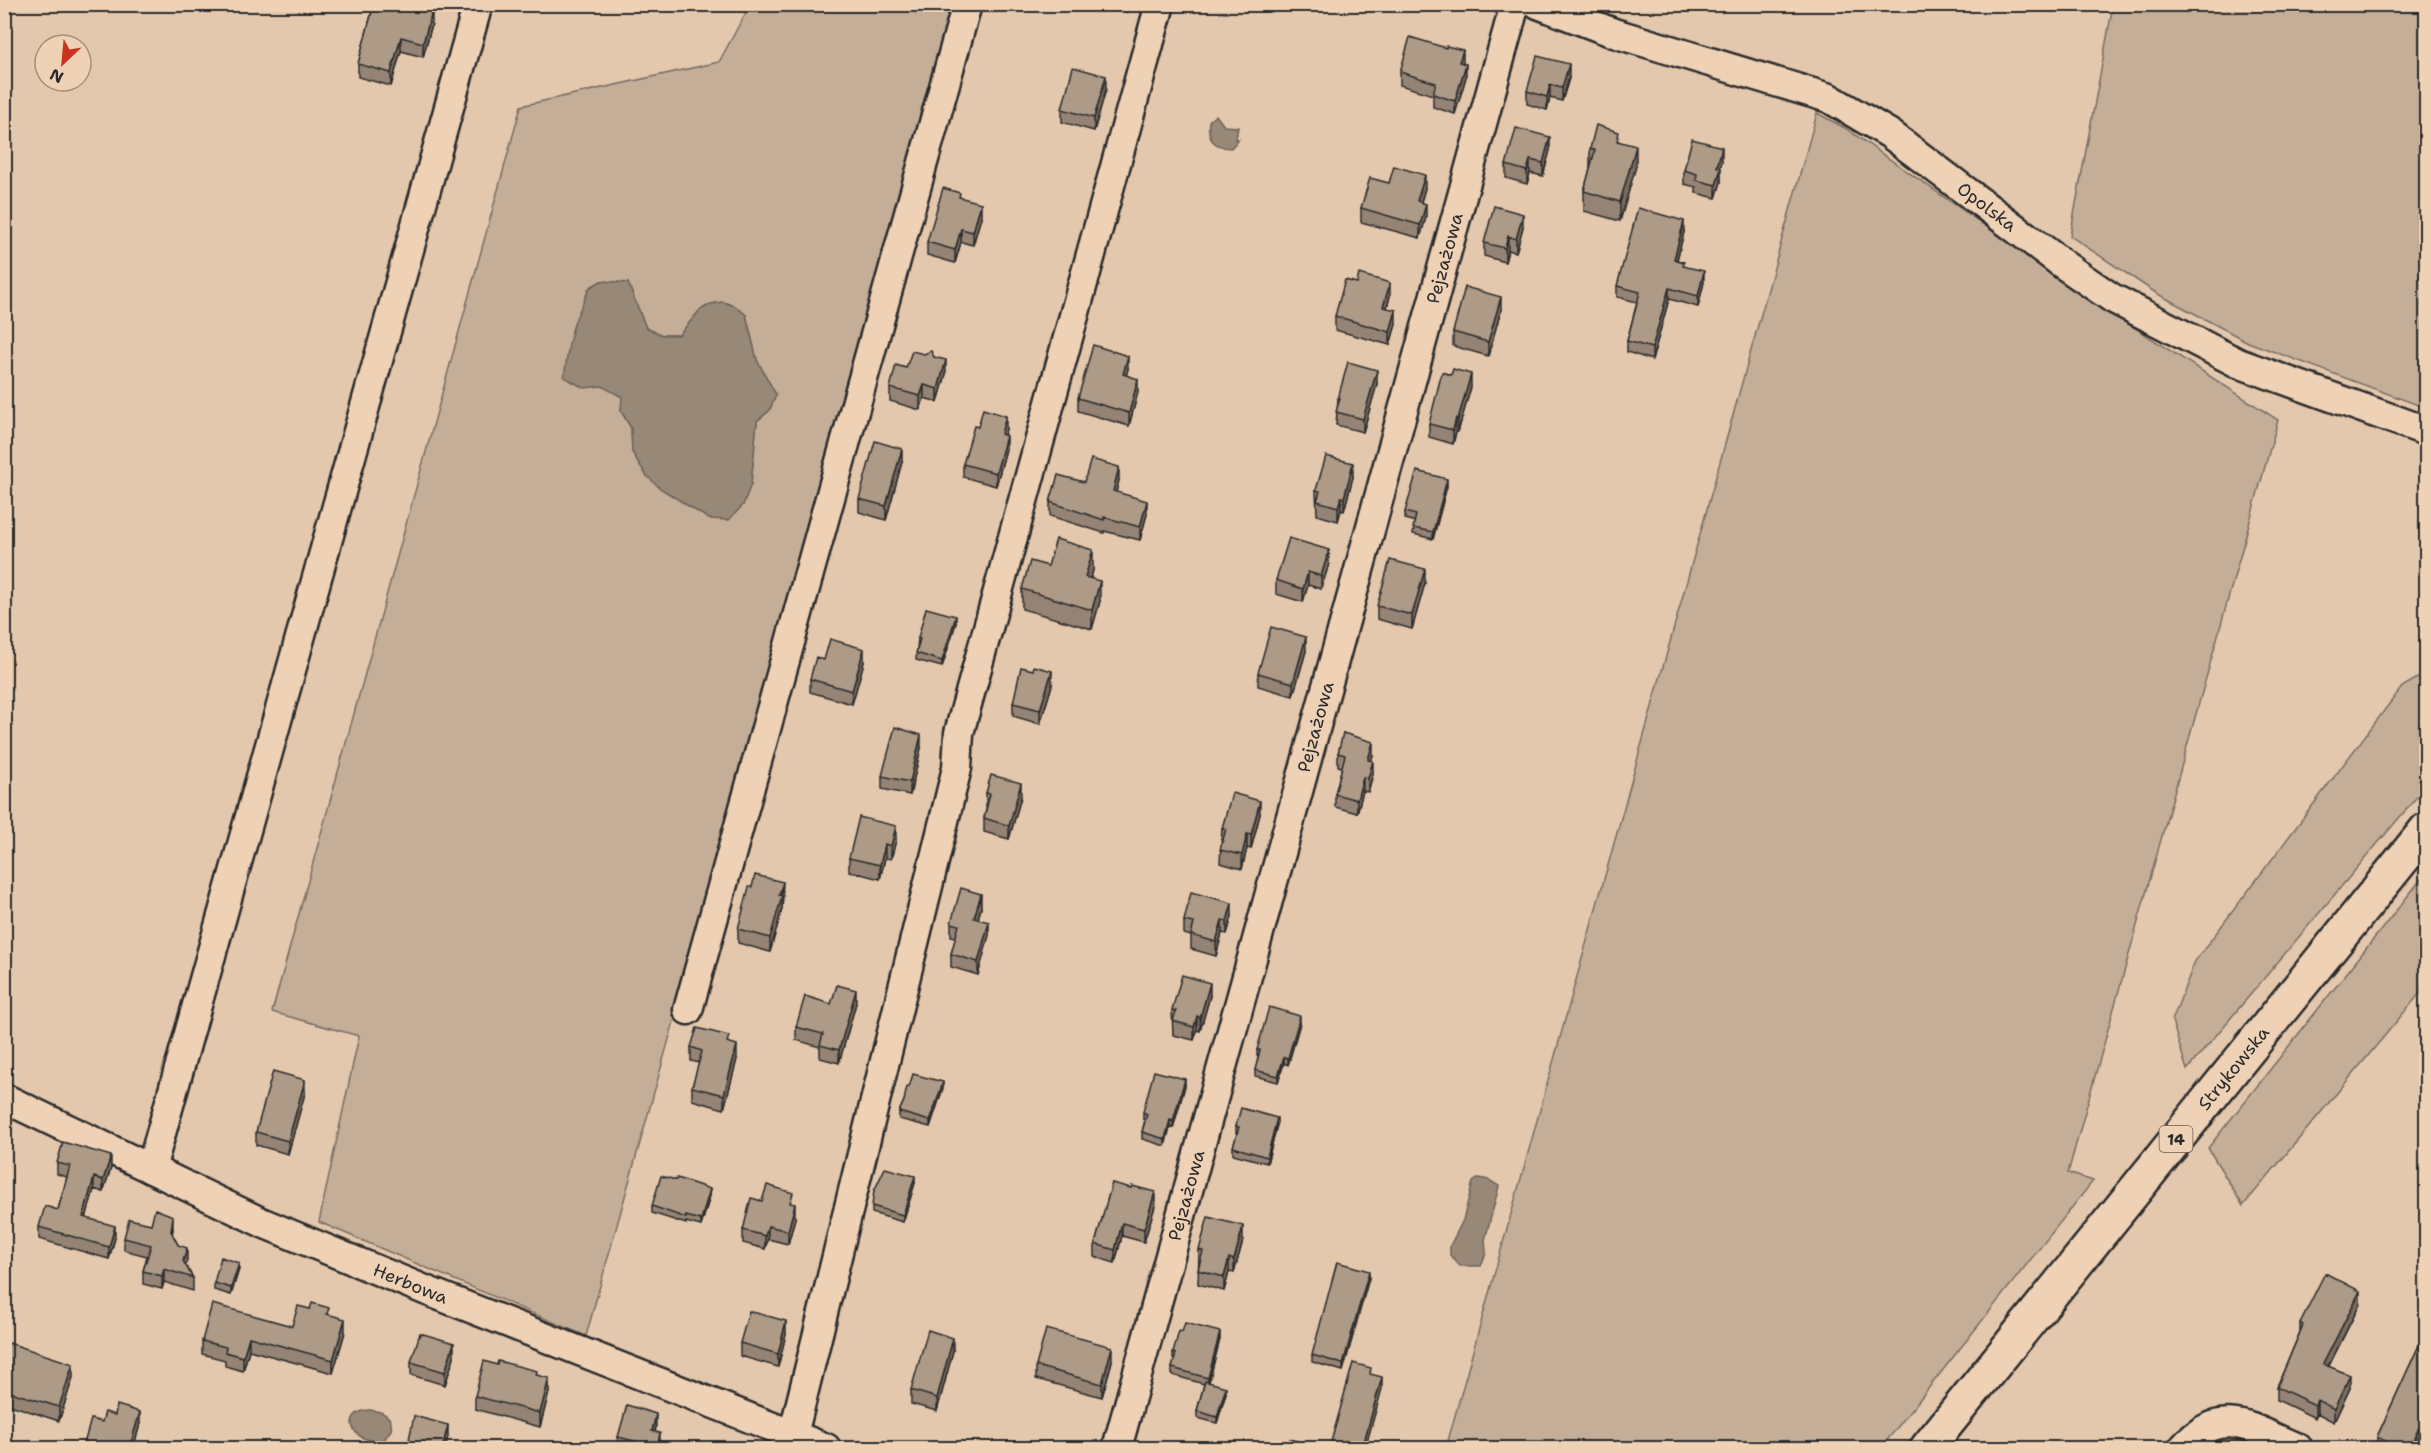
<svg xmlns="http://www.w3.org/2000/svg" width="2431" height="1453" viewBox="0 0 2431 1453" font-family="'Shantell Sans',sans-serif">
<rect width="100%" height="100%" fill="#e3c8ae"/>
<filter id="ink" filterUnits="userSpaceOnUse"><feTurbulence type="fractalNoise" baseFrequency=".0167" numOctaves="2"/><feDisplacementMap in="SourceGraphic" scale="12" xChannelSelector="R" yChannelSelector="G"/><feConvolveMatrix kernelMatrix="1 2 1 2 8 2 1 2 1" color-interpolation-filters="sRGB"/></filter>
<g filter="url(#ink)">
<path fill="#c4ae98" stroke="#786c62" stroke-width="1.5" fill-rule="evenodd" d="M750 5H958L586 1336 319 1222 359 1036 272 1012 521 106 719 62ZM601 281 628 283 646 328 662 335H679L700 310 711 304 723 302 735 306 746 315 757 360 776 395 769 411 757 421 751 484 709 519 660 488 632 452 631 428 621 411 623 397 602 385 564 377 575 321 584 305 589 288Z
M2113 5H2426V408L2248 342 2156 293 2070 236Z
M1817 113 1845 128 2090 299 2278 420 2068 1173 2093 1181 1881 1448H1446Z
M2426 673V786L2187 1070 2172 1021 2195 961 2402 687Z
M2426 873V986L2243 1206 2208 1148Z"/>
<path fill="#988877" stroke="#6c6359" stroke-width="1.5" d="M1216 115 1224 126 1238 127 1236 139H1239L1231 148C1213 147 1207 139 1209 121Z
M601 281 628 283 646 328 662 335H679L700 310 711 304 723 302 735 306 746 315 757 360 776 395 769 411 757 421 751 484 743 505 729 520 709 519 660 488 646 475 632 452 631 428 621 411 622 397 602 386 584 388 564 377C567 359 568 342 574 324 578 311 585 301 589 288Z
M1479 1178 1489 1180 1499 1186 1485 1240 1486 1253 1481 1266H1460L1450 1255V1246L1463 1220 1473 1182Z
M370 1410C382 1411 394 1416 391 1430L384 1440C351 1446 339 1411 370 1410Z"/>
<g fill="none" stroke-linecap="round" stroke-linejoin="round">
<defs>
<g id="minor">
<path id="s1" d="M1538 4 1614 33 1829 98 1890 134 2064 265 2112 298 2238 363 2426 431"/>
<path d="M688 1010 967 4"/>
<path id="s2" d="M4 1098 263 1223 425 1290 826 1448"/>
<path d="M151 1169 478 4"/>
<path d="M793 1435 957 768 959 733 1160 4"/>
<path id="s3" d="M1117 1448 1515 4"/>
<path d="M2183 1448C2223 1402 2254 1431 2298 1448"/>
</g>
<g id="major">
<path id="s4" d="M1927 1448 2426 830"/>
</g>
</defs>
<use href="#minor" stroke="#2b2b2b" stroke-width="33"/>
<use href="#major" stroke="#2b2b2b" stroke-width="38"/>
<use href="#minor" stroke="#efd2b6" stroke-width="28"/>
<use href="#major" stroke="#efd2b6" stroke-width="33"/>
</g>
<path fill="#958474" stroke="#2b2b2b" stroke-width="1.5" d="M374 4 432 24 423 57 401 51 391 86 358 77V64Z
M1101 4H1130L1127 12Z
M1463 63 1466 77 1455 114 1433 107V95L1400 85V72Z
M1569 78 1562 101 1550 98 1547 110 1527 104V91Z
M1106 89 1094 131 1062 122V109Z
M1619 141 1636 166 1620 221 1584 211V191L1590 169V149Z
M1550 150 1543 176 1530 173 1527 184 1506 178V165Z
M1722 161 1720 168 1721 182 1716 198 1696 193V187L1684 184V170Z
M1389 183 1425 188 1421 202 1426 217 1420 238 1361 222V208Z
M960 197 981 217 973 245 961 242 955 263 927 255V242Z
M1523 227 1516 252 1508 250 1505 262 1484 256V243Z
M1684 232 1677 260 1704 282 1698 307 1669 299 1652 360 1627 352V341L1637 302 1617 297V286Z
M1390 296 1387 308 1396 324 1390 345 1335 330V316Z
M1501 310 1488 356 1453 346V332Z
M934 357 946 374 938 402 924 398 920 410 890 401V388L906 368Z
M1128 369 1126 375 1138 392 1129 426 1078 411V398Z
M1451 375 1471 387 1458 432H1456L1453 444 1429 437V424Z
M1377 384 1363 432 1336 425 1338 398Z
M978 427 1006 429 1004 435 1006 449 996 486 963 477V464Z
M902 462 886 520 859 512V499Z
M1353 477 1344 511 1341 510 1338 521 1317 515 1316 490Z
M1119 480 1116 492 1147 514 1140 540 1104 531V533L1050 516V502L1084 482Z
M1447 486 1433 539 1413 534 1415 522 1405 519V512Z
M1329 564 1321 589 1308 585 1303 602 1276 594V580Z
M1048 566 1093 570 1091 578 1100 601 1092 629 1022 609V589Z
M1425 583 1412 629 1377 619V606Z
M956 623 942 667 916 660 918 638Z
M1306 651 1293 696 1258 686V673Z
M824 660 864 662 852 704 810 692V679Z
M1052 685 1040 724 1013 716V703Z
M921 748 910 795 882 789V776Z
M1338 753 1373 755 1371 761 1373 774 1368 792 1363 791 1357 813 1335 807V794L1342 767 1338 766Z
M986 793 1021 797 1009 839 984 832V818L987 807H986Z
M1260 814 1251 849 1247 848 1242 869 1220 863 1222 828Z
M896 840 891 859 885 858 880 879 849 871V858Z
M783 896 782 909 770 952 738 943V929Z
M981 908 978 919 989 935 978 975 951 967V954L956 937 951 936V923Z
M1232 916 1227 934 1222 933 1216 956 1191 949V936L1184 934V921Z
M1210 996 1200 1031 1197 1030 1194 1040 1173 1035 1172 1010Z
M856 1003 839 1063 820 1058V1047L796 1040V1027L831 1004Z
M1300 1023 1288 1065 1284 1063 1278 1082 1255 1076V1070L1259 1057 1257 1056V1050Z
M729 1043 737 1059 724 1109 692 1100V1087L699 1063 691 1061V1047Z
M1185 1086 1173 1128 1170 1127 1165 1146 1142 1139V1132L1145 1120 1143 1119V1112Z
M909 1087 943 1088 930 1127 899 1119V1112L904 1101Z
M305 1093 288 1154 256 1145V1132Z
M1277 1125 1267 1163 1233 1154V1147L1237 1134 1236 1133V1126Z
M57 1163 111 1168 103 1192 94 1189 86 1218 115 1238 109 1259 39 1239V1227L58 1210 67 1177 57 1174Z
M915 1183 903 1222 872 1213V1206Z
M1112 1183 1155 1206 1144 1242 1122 1236 1115 1263 1095 1257V1244Z
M710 1196 701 1226 686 1222V1224L652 1213V1206Z
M762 1201 793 1204 795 1218 788 1244 768 1239 765 1249 743 1243V1230Z
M173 1229 172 1234 187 1260 185 1265 193 1278V1291L164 1282 162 1289 143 1284V1271L147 1256 124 1250V1238Z
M1243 1240 1234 1273 1229 1272 1224 1291 1198 1284 1199 1250Z
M239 1269 231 1295 214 1290V1283Z
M1369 1278 1343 1371 1312 1362V1355Z
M2360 1304 2329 1366 2350 1388 2334 1422 2317 1413 2315 1418 2277 1400V1387L2300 1332V1323Z
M329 1314 345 1332 333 1373 249 1350 243 1371 225 1366V1360L202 1354V1341L292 1326Z
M2427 1328V1417L2412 1449H2388L2377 1443V1437Z
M786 1334 778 1367 740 1356V1343Z
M1220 1339 1209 1382 1226 1393 1217 1423 1197 1418V1411L1204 1384 1172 1375V1368L1175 1360 1173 1359V1353Z
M953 1351 937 1411 911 1404V1390Z
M4 1357 73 1377 59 1421 4 1403Z
M454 1357 445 1385 411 1375V1362Z
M1112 1361 1102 1397 1036 1379V1366Z
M537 1375 549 1392 540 1427 475 1409V1396Z
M140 1424 133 1449H84V1444Z
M656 1427 655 1432 660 1446V1449H618V1437Z"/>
<path fill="#796c5e" stroke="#2b2b2b" stroke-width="1.5" d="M432 11V24L423 57V43Z
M401 37V51L391 86V73Z
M1463 50V64L1459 62Z
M1466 64V77L1455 114V101Z
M1569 64V78L1562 101V88Z
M1106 76V89L1094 131V118Z
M1550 85V98L1547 110V97Z
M1550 137V150L1543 176V163Z
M1636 146V166L1620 221V202Z
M1722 147V161L1717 180V167Z
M1530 160V173L1527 184V171Z
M1721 168V182L1716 198V185Z
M1425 175V188L1417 215V201Z
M981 203V217L973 245V232Z
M1426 204V217L1420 238V225Z
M1523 214V227L1516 252V239Z
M1684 221V232L1674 271V259Z
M961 229V242L955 263V250Z
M1508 236V250L1505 262V248Z
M1704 271V282L1698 307V296Z
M1390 283V296L1383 320V307Z
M1669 288V299L1652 360V348Z
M1501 297V310L1488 356V342Z
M1396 310V324L1390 345V332Z
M1128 356V369L1123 388V374Z
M946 360V374L938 402V389Z
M1377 370V384L1363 432V419Z
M1471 374V387L1458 432V419Z
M1138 379V392L1129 426V413Z
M924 385V398L920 410V396Z
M1006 416V429L1001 448V434Z
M1456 418V432L1453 444V430Z
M1006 436V449L996 486V473Z
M902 449V462L886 520V506Z
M1353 463V477L1344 511V498Z
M1119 467V480L1113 505V491Z
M1447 479V486L1433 539V532Z
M1341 497V510L1338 521V507Z
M1147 501V514L1140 540V527Z
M1093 550V570L1085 596V577Z
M1329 550V564L1321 589V576Z
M1425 569V583L1412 629V615Z
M1308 572V585L1303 602V589Z
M1100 581V601L1092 629V610Z
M956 616V623L942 667V661Z
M1306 637V651L1293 696V683Z
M864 649V662L852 704V691Z
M1052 671V685L1040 724V710Z
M921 735V748L910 795V782Z
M1373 742V755L1368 773V760Z
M1373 761V774L1368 792V778Z
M1363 777V791L1357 813V800Z
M1021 783V797L1009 839V826Z
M1260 801V814L1251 849V835Z
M896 826V840L891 859V846Z
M1247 834V848L1242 869V855Z
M885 844V858L880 879V865Z
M783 882 782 909 770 952V938Z
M981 894V908L974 931V918Z
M1232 903V916L1227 934V921Z
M1222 920V933L1216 956V942Z
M989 922V935L978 975V962Z
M1210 983V996L1200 1031V1018Z
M856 990V1003L839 1063V1050Z
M1197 1016V1030L1194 1040V1027Z
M1300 1016V1023L1288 1065V1058Z
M737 1045V1059L724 1109V1095Z
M1284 1057V1063L1278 1082V1076Z
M1185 1079V1086L1173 1128V1121Z
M305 1080V1093L288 1154V1141Z
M943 1082V1088L930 1127V1121Z
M1277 1118V1125L1267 1163V1157Z
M1170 1120V1127L1165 1146V1139Z
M111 1156V1168L103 1192V1180Z
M915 1176V1183L903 1222V1215Z
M94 1177V1189L83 1229V1217Z
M710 1189V1196L701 1226V1220Z
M1155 1192V1206L1144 1242V1229Z
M795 1204V1218L788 1244V1231Z
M10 1205V1218L4 1235V1223Z
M173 1216V1229L171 1243V1231Z
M1122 1223V1236L1115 1263V1250Z
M115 1226V1238L109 1259V1247Z
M768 1226V1239L765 1249V1236Z
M1243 1226V1240L1234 1273V1260Z
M187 1248V1260L183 1273V1261Z
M1229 1258V1272L1224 1291V1277Z
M239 1263V1269L231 1295V1288Z
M164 1269V1282L162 1289V1276Z
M1369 1271V1278L1343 1371V1364Z
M2360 1291V1304L2323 1376V1364Z
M345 1319V1332L333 1373V1360Z
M786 1321V1334L778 1367V1354Z
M1220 1332V1339L1208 1385V1378Z
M249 1337V1350L243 1371V1357Z
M953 1338V1351L937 1411V1398Z
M454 1343V1357L445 1385V1372Z
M1112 1347V1361L1102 1397V1384Z
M73 1364V1377L59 1421V1407Z
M2350 1375V1388L2334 1422V1409Z
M1382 1377V1389L1365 1449H1362Z
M549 1378V1392L540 1427V1413Z
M1226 1387V1393L1217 1423V1417Z
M2317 1400V1413L2315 1418V1405Z
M2427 1410V1417L2412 1449H2409Z
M140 1412V1424L133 1449H129Z
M656 1414V1427L652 1444V1431Z
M448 1425V1437L445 1449H442Z
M660 1433V1449H657Z"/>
<path fill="#ad9a87" stroke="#2b2b2b" stroke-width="1.5" d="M374 4H410L432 11 423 43 401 37 391 73 358 64Z
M1410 37 1446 48V46L1463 50 1459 62 1466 64 1455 101 1433 94 1436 83 1400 72Z
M1537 56 1569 64 1562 88 1550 85 1547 97 1527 91Z
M1073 67 1106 76 1094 118 1062 109Z
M1596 125 1619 132 1617 141 1636 146 1620 202 1584 191 1595 150 1590 149Z
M1516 128 1550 137 1543 163 1530 160 1527 171 1506 165Z
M1692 139 1722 147 1717 167 1721 168 1716 185 1696 180 1697 174 1684 170Z
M1394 166 1425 175 1417 201 1426 204 1420 225 1361 208 1370 178 1389 183Z
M943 188 960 193 959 197 981 203 973 232 961 229 955 250 927 242Z
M1494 206 1523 214 1516 239 1508 236 1505 248 1484 243Z
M1638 208 1684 221 1674 259 1684 262 1683 266 1704 271 1698 296 1669 288 1652 348 1627 341 1640 292 1617 286Z
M1359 274 1390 283 1383 307 1396 310 1390 332 1335 316 1345 280 1357 283Z
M1465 287 1501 297 1488 342 1453 332Z
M1093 345 1128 356 1123 374 1138 379 1129 413 1078 398Z
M912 351 924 354 931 351 934 357 946 360 938 389 924 385 920 396 890 388 896 365 906 368Z
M1348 362 1377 370 1363 419 1336 412 1340 398H1338Z
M1453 369 1471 374 1458 419 1456 418 1453 430 1429 424 1442 372 1451 375Z
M983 409 1006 416 1001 434 1006 436 996 473 963 464 974 426 978 427Z
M875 441 902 449 886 506 859 499Z
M1326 456 1353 463 1344 498 1341 497 1338 507 1317 501 1320 491 1316 490Z
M1091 459 1119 467 1113 491 1147 501 1140 527 1104 517V520L1050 502 1058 475 1084 482Z
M1417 471 1447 479 1433 532 1413 528 1416 515 1405 512Z
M1289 538 1329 550 1321 576 1308 572 1303 589 1276 580Z
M1056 539 1093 550 1085 577 1100 581 1092 610 1022 589 1030 561 1048 566Z
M1390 560 1425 569 1412 615 1377 606Z
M926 608 956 616 942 661 916 653 920 639 918 638Z
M1271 627 1306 637 1293 683 1258 673Z
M830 639 864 649 852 691 810 679 816 657 824 660Z
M1034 666 1052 671 1040 710 1013 703 1021 667 1033 670Z
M895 727 921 735 910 782 882 776Z
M1343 733 1373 742 1368 760 1373 761 1368 778 1363 777 1357 800 1335 794 1345 755 1338 753Z
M991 775 1021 783 1009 826 984 818 990 794 986 793Z
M1232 793 1260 801 1251 835 1247 834 1242 855 1220 850 1226 829 1222 828Z
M859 817 896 826 891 846 885 844 880 865 849 858Z
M755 875 783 882 779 895 782 896 770 938 738 929 749 887H752Z
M961 888 981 894 974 918 989 922 978 962 951 954 959 925 951 923Z
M1191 892 1232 903 1227 921 1222 920 1216 942 1191 935 1194 923 1184 921Z
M1182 975 1210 983 1200 1018 1197 1016 1194 1027 1173 1021 1176 1011 1172 1010Z
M837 985 856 990 839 1050 820 1045 823 1034 796 1027 805 996 831 1004Z
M1269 1007 1300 1016 1288 1058 1284 1057 1278 1076 1255 1070 1260 1050H1257Z
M697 1028 729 1036 727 1042 737 1045 724 1095 692 1087 702 1051 691 1047Z
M273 1071 305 1080 288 1141 256 1132Z
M1154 1071 1185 1079 1173 1121 1170 1120 1165 1139 1142 1132 1147 1114 1143 1112Z
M913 1074 943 1082 930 1121 899 1112 904 1101 907 1086 909 1087Z
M1241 1108 1277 1118 1267 1157 1233 1147 1239 1127 1236 1126Z
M63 1142 111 1156 103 1180 94 1177 83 1217 115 1226 109 1247 39 1227 45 1206 58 1210 70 1166 57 1163Z
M885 1168 915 1176 903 1215 872 1206 874 1191Z
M661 1176 676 1180 677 1178 710 1189 701 1220 686 1216V1218L652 1206Z
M1112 1183 1131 1188 1132 1186 1155 1192 1144 1229 1122 1223 1115 1250 1095 1244Z
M767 1185 793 1193 790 1203 795 1204 788 1231 768 1226 765 1236 743 1230 751 1198 762 1201Z
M4 1204 10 1205 4 1223Z
M155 1209 173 1216 171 1231 178 1245 187 1248 183 1261 193 1278 164 1269 162 1276 143 1271 151 1245 124 1238 129 1219 151 1224Z
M1208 1217 1243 1226 1234 1260 1229 1258 1224 1277 1198 1270 1203 1251 1199 1250Z
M221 1257 239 1263 231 1288 214 1283Z
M1337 1262 1369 1271 1343 1364 1312 1355Z
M2325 1273 2360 1291 2323 1364 2350 1375 2334 1409 2317 1400 2315 1405 2277 1387 2303 1325 2300 1323Z
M312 1303 329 1308 327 1314 345 1319 333 1360 249 1337 243 1357 225 1352 226 1347 202 1341 212 1304 292 1326 298 1306 310 1309Z
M749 1311 786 1321 778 1354 740 1343Z
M1185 1323 1220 1332 1208 1378 1172 1368 1176 1354 1173 1353 1179 1331 1182 1332Z
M2427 1328V1410L2409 1449H2402L2377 1437Z
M1046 1329 1112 1347 1102 1384 1036 1366Z
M928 1330 953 1338 937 1398 911 1390Z
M420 1333 454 1343 445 1372 411 1362Z
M9 1343 73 1364 59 1407 4 1390V1357Z
M484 1361 497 1365 498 1361 537 1371 536 1375 549 1378 540 1413 475 1396Z
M1353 1363 1371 1368 1370 1374 1382 1377 1362 1449H1329Z
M1205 1381 1226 1387 1217 1417 1197 1411Z
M117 1405 140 1412 129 1449H110L106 1448V1449H98L84 1444 91 1419 102 1422 105 1412 115 1415Z
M627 1405 656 1414 652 1431 660 1433 657 1449H643L638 1447 639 1442 618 1437Z
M414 1416 448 1425 442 1449H407Z
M1290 1439 1325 1449H1287Z
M1031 1445 1045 1449H1030Z"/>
</g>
<g text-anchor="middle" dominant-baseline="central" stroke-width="4.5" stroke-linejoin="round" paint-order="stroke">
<rect fill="#efd2b6" stroke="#665d55" stroke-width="1.5" x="2159.5" y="1126" width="33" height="26" rx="4.5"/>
<g font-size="16" font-weight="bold" fill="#2b2b2b">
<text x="2176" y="1139">14</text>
</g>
<g font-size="18" fill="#2b2b2b" stroke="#efd2b6">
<text stroke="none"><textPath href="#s1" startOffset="498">Opolska</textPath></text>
<text stroke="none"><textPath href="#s3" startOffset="1234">Pejzażowa</textPath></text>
<text stroke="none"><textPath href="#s3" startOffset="748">Pejzażowa</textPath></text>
<text stroke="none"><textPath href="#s4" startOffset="488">Strykowska</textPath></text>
<text stroke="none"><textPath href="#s3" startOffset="262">Pejzażowa</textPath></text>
<text stroke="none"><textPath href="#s2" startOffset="447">Herbowa</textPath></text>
</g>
</g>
<rect width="2431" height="1453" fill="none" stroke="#efd2b6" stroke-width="24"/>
<rect x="12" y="12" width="2407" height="1429" fill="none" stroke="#2b2b2b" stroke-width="2" filter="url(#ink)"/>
<g transform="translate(63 63) rotate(206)"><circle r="28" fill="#efd2b6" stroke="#a18f7e" stroke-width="1.5"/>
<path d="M0-4.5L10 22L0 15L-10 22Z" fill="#c8321e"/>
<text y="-9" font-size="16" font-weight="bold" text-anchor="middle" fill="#2b2b2b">N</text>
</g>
</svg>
